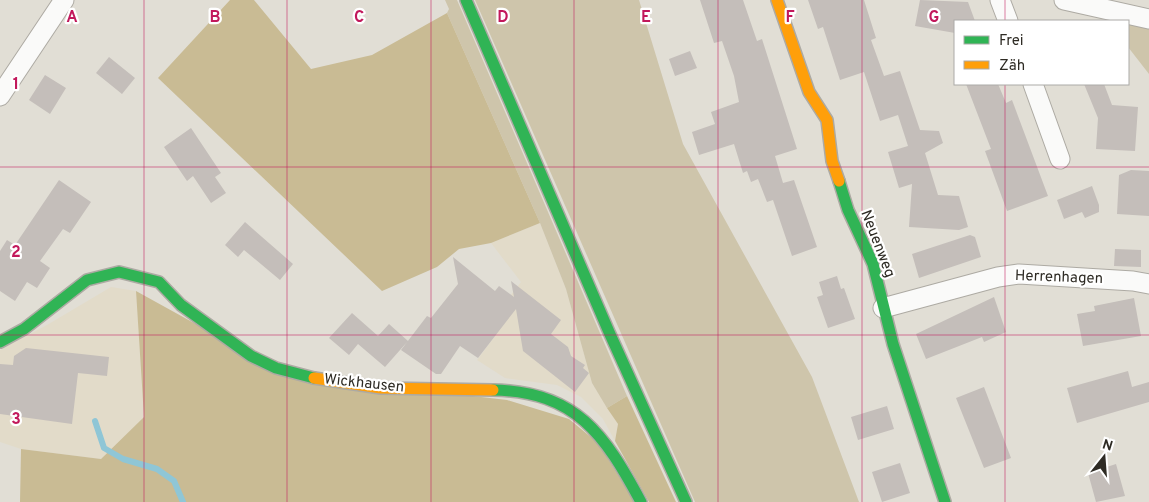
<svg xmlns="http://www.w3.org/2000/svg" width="1149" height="502" viewBox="0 0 1149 502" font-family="Overpass,sans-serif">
<rect width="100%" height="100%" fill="#e1ded5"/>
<path fill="#e2dbc9" d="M540 223 566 289 592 383 618 424 615 441 603 419 581 397 557 385 505 378 477 360 495 336 507 300 521 282 491 243Z
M111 287 136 291 144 417 101 459 21 449 0 442V350L47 325Z"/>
<path fill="#cec5ab" d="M445 0H457L627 396 607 408 592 383 566 289 540 223 447 13 449 9Z
M475 0H639L683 144 812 377 859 502H695Z
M1128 21 1149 25V74L1128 47Z"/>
<path fill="#c9bb94" d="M230 0H254L311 69 372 55 447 13 540 223 491 243 459 249 437 267 382 291 158 78Z
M136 291 203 328 276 373 507 400 569 419 598 443 635 502H20L21 449 101 459 144 417Z
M627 396 676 502H649L615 441 618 424 607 408Z"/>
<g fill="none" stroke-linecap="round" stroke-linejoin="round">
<path stroke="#8fc6d6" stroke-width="6" d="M95 421 104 448 123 459 157 469 174 481 183 502"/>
</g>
<path fill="#c4beba" d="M700 0H743L757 41 762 39 797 149 775 156 783 183 794 180 817 247 792 256 773 200 767 202 758 179 751 182 747 171 743 173 734 144 699 155 692 132 715 124 711 112 739 102 734 76 722 41 714 43Z
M808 0H864L876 38 871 40 884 76 900 71 920 130 939 131 943 143 925 153 938 195 959 196 968 227 959 230 909 227 912 184 899 188 888 152 908 146 898 115 880 121 864 72 840 80 823 27 818 29Z
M920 0 968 2 975 21H955V33L915 26Z
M690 51 697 68 675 76 669 59Z
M109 57 135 78 122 94 96 73Z
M45 75 66 88 50 114 29 100Z
M966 84H998L1006 103 1012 100 1048 196 1007 211 985 151 991 149Z
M1084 84H1104L1112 105 1138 107 1135 151 1096 149 1098 118Z
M191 128 221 173 215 177 226 193 211 203 193 176 187 181 164 147Z
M1131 170 1149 171V216L1117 214 1119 175Z
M59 180 91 202 70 233 63 229 40 261 50 268 37 288 27 282 15 301 0 291V251L7 240 15 245Z
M1092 186 1099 205V212L1085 218 1082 212 1064 219 1057 200Z
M245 222 293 264 280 280 244 250 238 257 225 245Z
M970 235 975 237 981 257 919 278 912 254Z
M1115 249 1141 250V267L1114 266Z
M453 257 495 291 499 286 514 297 511 281 561 320 551 334 568 347 571 356 585 365 583 368 589 373 575 392 523 351 516 309 478 358 460 346 441 374H436L401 350 427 316 431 318 458 284Z
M837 276 841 289 844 288 855 319 828 328 817 297 823 295 819 282Z
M994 297 1006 332 984 342 982 337 926 359 916 334Z
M1134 298 1141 336 1083 346 1077 314 1095 311 1094 306Z
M352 313 378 336 389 324 408 341 385 367 358 344 349 355 329 338Z
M26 348 109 357 107 376 78 373 72 424 0 414V364L13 365 14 356Z
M1128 371 1132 387 1149 382V402L1077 423 1067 388Z
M984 387 1011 458 984 468 956 398Z
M887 406 894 429 858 440 851 417Z
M900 463 910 493 882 502 872 472Z
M1116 464 1125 496 1096 502 1088 473Z"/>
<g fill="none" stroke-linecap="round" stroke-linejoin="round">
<defs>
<path id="street" d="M1000 0 1008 21
M1064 0 1149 19
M1033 84 1060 159
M0 96 64 0
M883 308 998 277 1019 274 1133 281 1149 284"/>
<path id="fast" d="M466 0 609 332 686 502
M839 181 848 210 873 264 893 344 945 502
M0 342 24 329 87 280 119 272 159 282 181 305 251 356 276 368 314 378
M493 390C576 391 605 435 641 502"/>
<path id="slow" d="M777 0 809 92 827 120 832 161 839 181
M314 378 381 388 493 390"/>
</defs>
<use href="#street" stroke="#adaaa3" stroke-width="21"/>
<use href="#fast" stroke="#adaaa3" stroke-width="14"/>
<use href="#slow" stroke="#adaaa3" stroke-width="14"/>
<use href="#street" stroke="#fafaf9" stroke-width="19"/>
<use href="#fast" stroke="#30b455" stroke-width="11"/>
<use href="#slow" stroke="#ff9f0a" stroke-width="11"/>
</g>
<path fill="none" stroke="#c2185b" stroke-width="1" stroke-opacity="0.55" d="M144 0V502M287 0V502M431 0V502M574 0V502M718 0V502M862 0V502M1005 0V21M1005 84V502M0 167H1149M0 335H1149"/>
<g text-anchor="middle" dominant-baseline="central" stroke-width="4.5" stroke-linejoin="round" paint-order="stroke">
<g font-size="15" fill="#2e2b24" stroke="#fff">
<text transform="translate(877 244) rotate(69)">Neuenweg</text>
<text transform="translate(1059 278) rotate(2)">Herrenhagen</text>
<text transform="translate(364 384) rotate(6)">Wickhausen</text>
</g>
</g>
<g font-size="16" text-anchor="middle" font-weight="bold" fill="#c2185b" stroke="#fff" stroke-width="4.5" stroke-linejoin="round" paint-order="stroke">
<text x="72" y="22">A</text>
<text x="215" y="22">B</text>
<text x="359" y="22">C</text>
<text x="503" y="22">D</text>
<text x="646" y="22">E</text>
<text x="790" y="22">F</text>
<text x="934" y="22">G</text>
<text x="16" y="89">1</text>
<text x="16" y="257">2</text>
<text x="16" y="424">3</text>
</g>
<rect x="954" y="20" width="175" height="65" fill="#ffffff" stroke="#abaaa7"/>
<rect x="964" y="36" width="25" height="8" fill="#30b455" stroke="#abaaa7"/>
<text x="999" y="45" font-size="15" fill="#2e2b24">Frei</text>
<rect x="964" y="61" width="25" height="8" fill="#ff9f0a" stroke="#abaaa7"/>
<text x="999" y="70" font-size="15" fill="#2e2b24">Zäh</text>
<g transform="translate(1104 457) rotate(17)" stroke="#ffffff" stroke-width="4" paint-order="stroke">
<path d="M0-4L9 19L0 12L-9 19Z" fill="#2e2b24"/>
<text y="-8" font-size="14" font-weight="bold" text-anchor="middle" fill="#2e2b24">N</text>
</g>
</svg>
